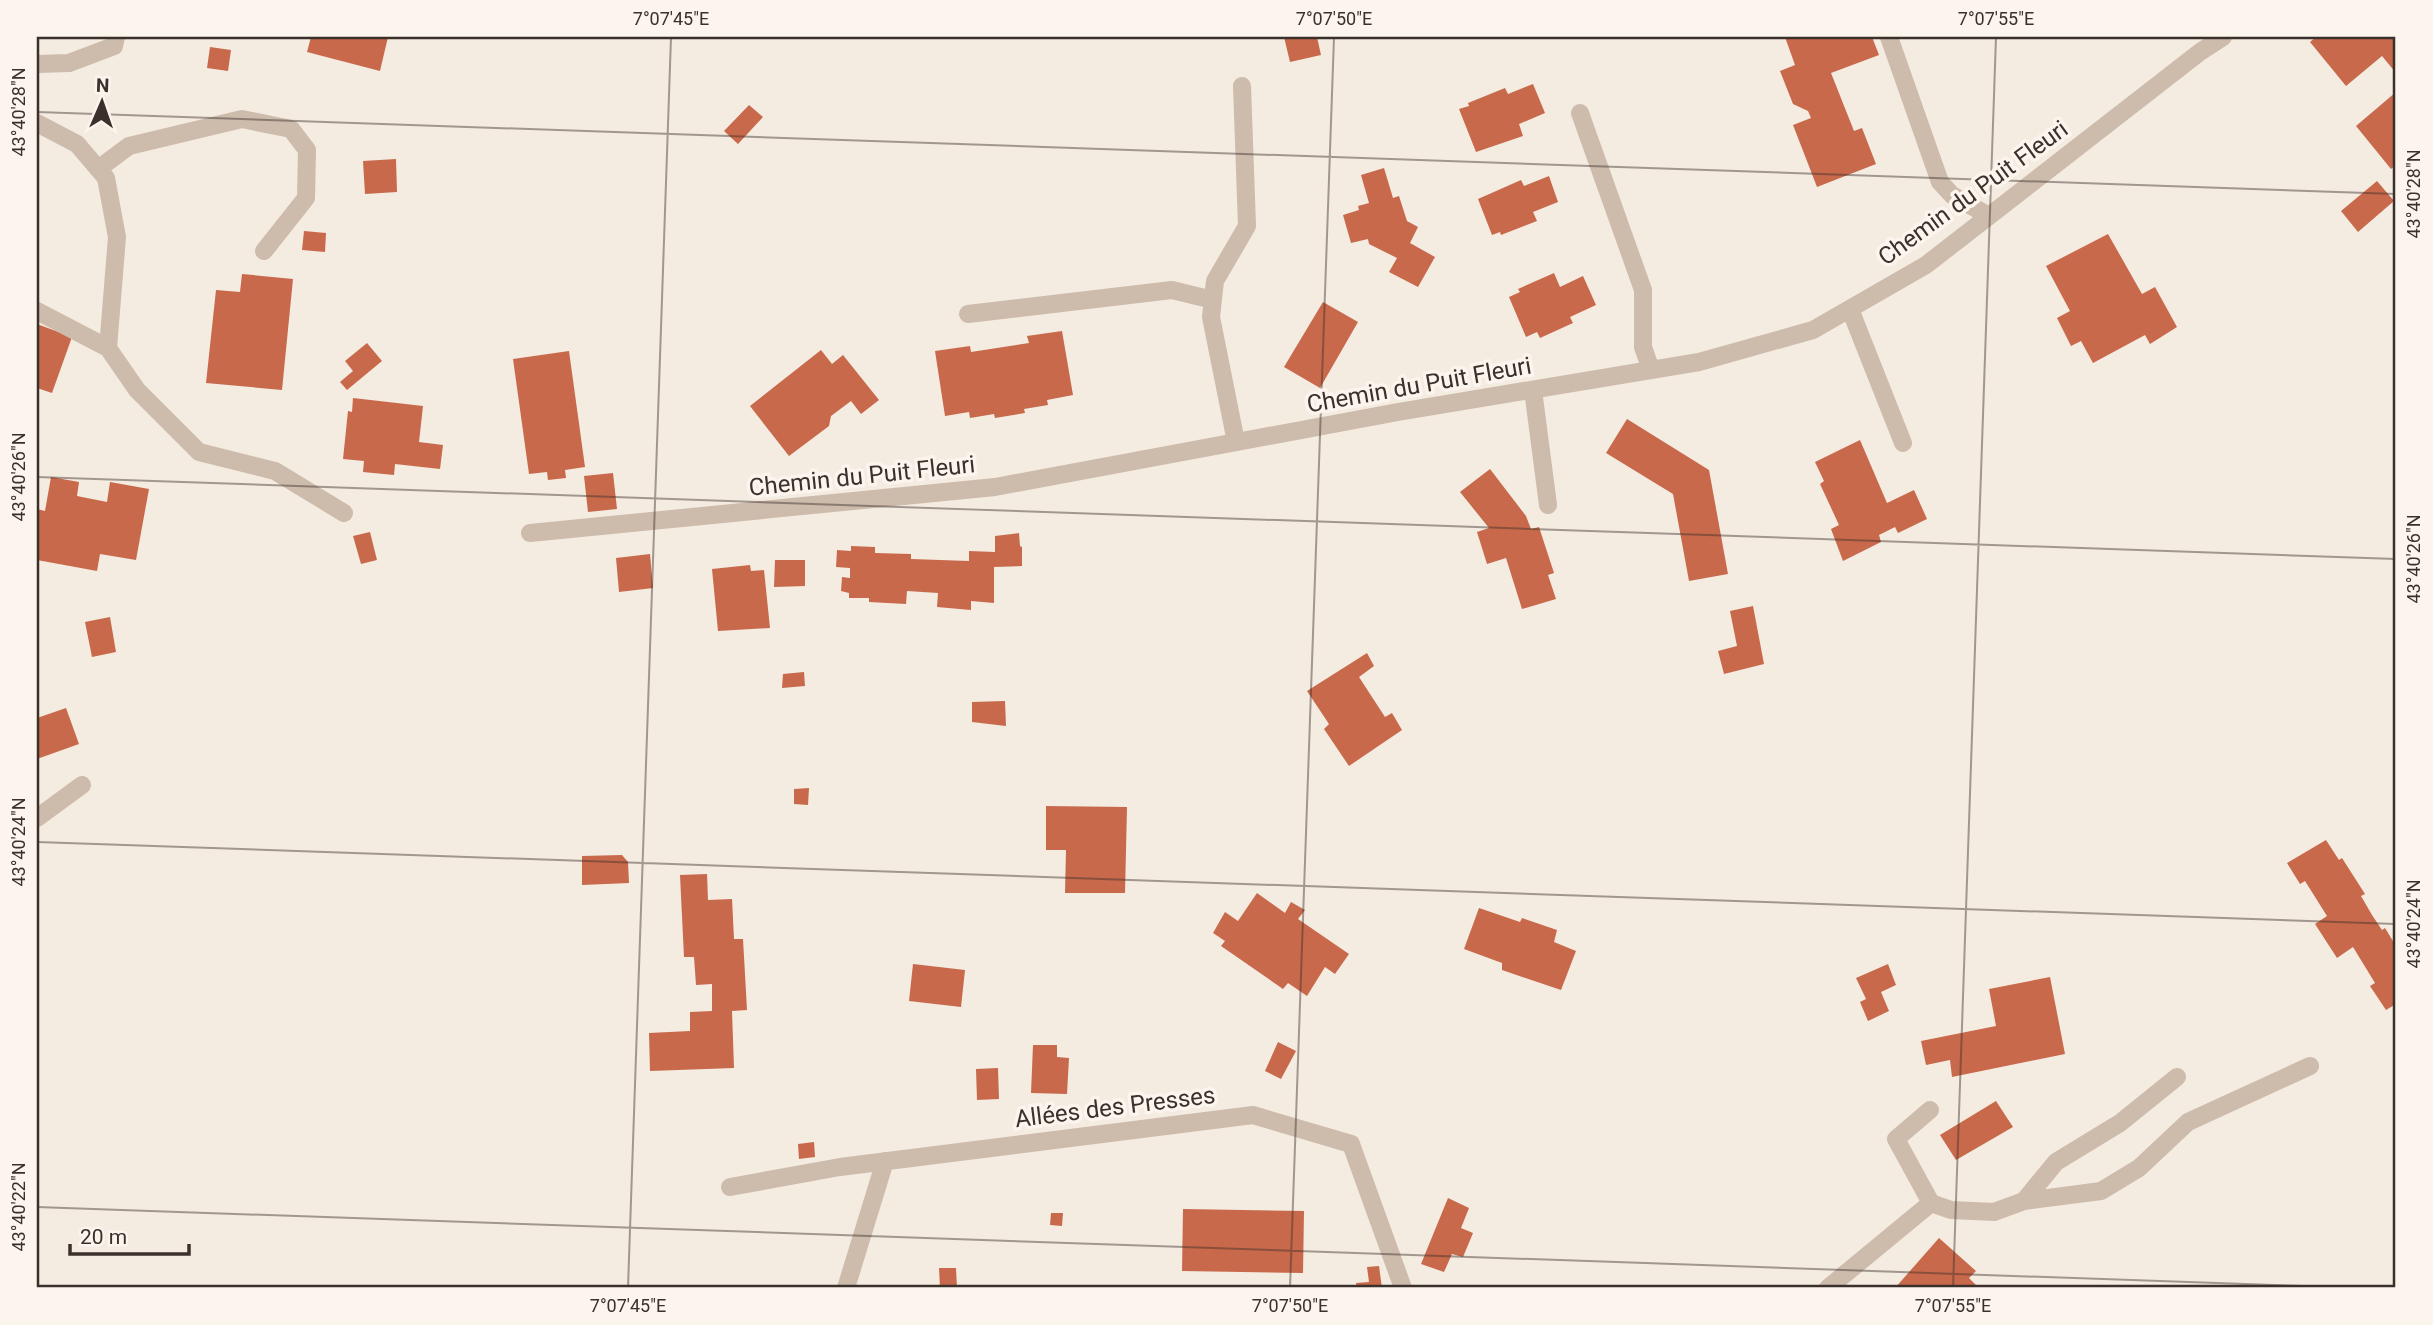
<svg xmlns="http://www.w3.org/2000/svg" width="2433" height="1325" viewBox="0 0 2433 1325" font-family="Roboto,sans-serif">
<rect width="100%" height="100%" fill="#f4ebe1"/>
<path fill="#c8694b" d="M311 37H388L380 71 307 52Z
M1284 37H1317L1321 55 1290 62Z
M1785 37H1872L1879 55 1831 73 1854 131 1862 128 1876 164 1817 187 1793 125 1811 118 1808 111 1793 104 1780 71 1795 65Z
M2316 37H2396V73L2382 56 2346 86 2310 42Z
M210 47 231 50 228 71 207 68Z
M1533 84 1545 113 1519 124 1523 136 1476 152 1459 109 1469 106 1468 103 1505 88 1508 94Z
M2396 92V165L2391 169 2356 126Z
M749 105 763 117 738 144 724 131Z
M396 159 397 192 365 194 363 161Z
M1384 168 1393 198 1399 196 1407 221 1418 227 1410 243 1435 257 1418 287 1389 272 1397 258 1369 244 1368 239 1351 243 1343 215 1359 210 1358 206 1369 203 1361 175Z
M1549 176 1558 202 1533 212 1537 221 1501 235 1500 232 1492 235 1478 199 1521 180 1524 186Z
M2377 181 2394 201 2358 232 2341 211Z
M304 231 326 233 325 252 302 250Z
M2108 234 2142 294 2155 287 2177 327 2150 344 2145 335 2093 363 2081 341 2071 346 2057 318 2070 311 2046 266Z
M1554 273 1560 287 1583 276 1596 305 1570 317 1573 323 1540 338 1537 332 1526 337 1509 297 1520 292 1518 289Z
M242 274 293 279 282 390 206 383 216 290 240 292Z
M1323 302 1358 322 1320 388 1284 367Z
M37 324 72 337 52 393 37 388Z
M1062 331 1073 395 1047 400 1048 405 1024 409 1025 413 995 418 994 414 970 418 969 412 945 416 935 351 970 346 971 352 1029 343 1027 336Z
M367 343 382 361 347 390 340 382 353 371 345 361Z
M821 350 832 364 843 355 879 400 861 414 851 401 831 416 829 426 789 456 750 406Z
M569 351 585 467 565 470 566 478 548 480 547 472 529 474 513 359Z
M353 398 423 406 419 442 443 445 440 469 395 464 394 475 363 472 364 461 343 459 348 411 352 412Z
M1627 419 1709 470 1728 574 1689 581 1673 494 1606 453Z
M1860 440 1887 503 1914 490 1927 519 1898 533 1895 527 1879 535 1881 542 1843 561 1831 529 1839 525 1820 484 1824 481 1815 462Z
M1490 469 1526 516 1531 529 1539 527 1554 573 1548 575 1556 599 1522 609 1506 558 1487 564 1477 532 1489 528 1460 492Z
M613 473 617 509 588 512 584 476Z
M51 477 79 482 77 496 107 502 110 482 149 489 136 560 100 554 97 571 37 560V509L45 511Z
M370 532 377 560 361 564 353 536Z
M1019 533 1020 546 1022 547V566L994 567V603L971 601V610L937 607 938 593 907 591 906 604 869 602V598H849V593L841 591 842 577 850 578V568L836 567 837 550 851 551V546L875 547V553L911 554V559L969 561V551L995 552V536Z
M650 554 653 588 619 592 616 558Z
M775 560H805V586L774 587Z
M750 565 751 571 764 570 770 628 718 631 712 569Z
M1753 606 1764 664 1724 674 1718 651 1737 646 1730 611Z
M110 617 116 652 92 657 85 622Z
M1367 653 1374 666 1359 677 1385 717 1392 713 1402 730 1349 766 1324 729 1329 724 1307 691Z
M804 672 805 686 782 688 783 674Z
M1005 701 1006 726 972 722V702Z
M66 708 79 744 37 759V718Z
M809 788 808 805 794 804V789Z
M1046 806 1127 807 1125 893H1065L1066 850H1046Z
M2326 840 2339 860 2342 858 2365 894 2361 896 2372 915 2382 930 2385 928 2396 946V1004L2386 1010 2370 986 2375 983 2353 947 2337 958 2315 924 2327 916 2305 881 2300 884 2287 863Z
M622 855 628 862 629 883 582 885V856Z
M707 874 708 900 732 899 734 939H743L747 1010 732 1011 734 1068 650 1071 649 1033 690 1031V1012L712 1011V984L696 985 694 957H684L680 875Z
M1257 893 1285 913 1291 902 1305 910 1298 919 1349 954 1335 974 1325 967 1307 996 1288 983 1283 989 1221 946 1225 941 1213 933 1225 912 1238 921Z
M1479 908 1520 922 1522 918 1557 930 1554 942 1576 951 1561 990 1502 970V963L1464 949Z
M913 964 965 970 961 1007 909 1001Z
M1888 964 1896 985 1881 992 1889 1011 1868 1021 1860 1002 1866 999 1856 978Z
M2050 977 2065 1054 1952 1077 1950 1060 1926 1065 1921 1041 1996 1026 1989 989Z
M1278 1042 1296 1051 1281 1079 1265 1071Z
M1033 1045H1057V1057L1069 1058 1067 1094 1031 1093Z
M998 1068 999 1099 977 1100 976 1069Z
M1996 1101 2013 1127 1956 1160 1940 1135Z
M814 1142 815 1157 799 1159 798 1144Z
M1448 1198 1469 1208 1461 1228 1473 1233 1463 1257 1452 1254 1444 1272 1421 1264Z
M1183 1209 1304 1211 1303 1273 1182 1271Z
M1051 1213H1063L1062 1226 1050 1225Z
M1939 1238 1976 1271 1969 1278 1979 1288H1895Z
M1379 1266 1382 1288H1357L1356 1283 1369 1282 1367 1267Z
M939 1268H956L957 1288H940Z"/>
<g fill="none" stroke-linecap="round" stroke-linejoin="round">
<path stroke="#cdbbac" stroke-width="18" d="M1889 37 1940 182 1952 195 1989 216
M37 64 69 63 114 46 116 37
M1580 113 1643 290V347L1651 370
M37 123 77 144 106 178 117 237 108 348 137 390 199 452 275 471 344 513
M98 169 129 146 242 119 291 129 307 150 306 198 264 251
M1850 309 1903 443
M37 311 108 348
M968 314 1172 290 1213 300
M1533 390 1548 505
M1236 442 1211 317 1215 281 1247 226 1242 86
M530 533 995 487 1398 412 1699 362 1813 330 1926 265 2200 52 2223 37
M37 818 82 785
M1930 1110 1896 1139 1931 1203 1951 1210 1994 1212 2024 1201 2101 1191 2139 1168 2188 1122 2310 1066
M730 1187 840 1167 1253 1115 1351 1144 1403 1288
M2024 1201 2056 1162 2120 1123 2177 1077
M846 1288 885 1161
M1828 1288 1931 1203"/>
</g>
<path fill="none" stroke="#3b302b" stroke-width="2" stroke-opacity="0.45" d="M37 112 2396 194M37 477 2396 559M37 842 2396 924M37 1207 2360 1288M628 1288 671 37M1290 1288 1334 37M1953 1288 1996 37"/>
<g text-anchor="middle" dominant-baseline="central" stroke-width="7" stroke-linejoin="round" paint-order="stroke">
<g font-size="24" fill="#3b302b" stroke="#fbf5ee">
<text transform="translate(1973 193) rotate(-36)">Chemin du Puit Fleuri</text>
<text transform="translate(1419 385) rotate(-10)">Chemin du Puit Fleuri</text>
<text transform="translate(862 476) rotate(-6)">Chemin du Puit Fleuri</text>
<text transform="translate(1115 1107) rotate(-7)">Allées des Presses</text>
</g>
</g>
<rect width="2433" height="1325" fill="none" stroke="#fbf5ee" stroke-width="77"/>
<g transform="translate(102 102) rotate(2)" stroke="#fbf5ee" stroke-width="5" paint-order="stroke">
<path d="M0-5L12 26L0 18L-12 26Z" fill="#3b302b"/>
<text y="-10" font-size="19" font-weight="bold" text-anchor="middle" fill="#3b302b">N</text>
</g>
<path d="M70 1244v10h119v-10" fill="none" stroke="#3b302b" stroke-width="3.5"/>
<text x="80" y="1244" font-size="21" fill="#3b302b" stroke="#fbf5ee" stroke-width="5" paint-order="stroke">20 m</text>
<rect x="38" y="38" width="2356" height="1248" fill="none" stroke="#3b302b" stroke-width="2.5"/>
<g font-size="18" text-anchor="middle" fill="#3b302b">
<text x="671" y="25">7°07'45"E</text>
<text x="1334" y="25">7°07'50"E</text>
<text x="1996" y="25">7°07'55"E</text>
<text transform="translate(19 112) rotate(-90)" y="6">43°40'28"N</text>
<text transform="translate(2414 194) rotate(-90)" y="6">43°40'28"N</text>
<text transform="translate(19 477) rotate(-90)" y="6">43°40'26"N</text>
<text transform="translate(2414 559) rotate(-90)" y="6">43°40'26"N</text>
<text transform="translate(19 842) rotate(-90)" y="6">43°40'24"N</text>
<text transform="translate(2414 924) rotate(-90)" y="6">43°40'24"N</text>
<text transform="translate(19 1207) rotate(-90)" y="6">43°40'22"N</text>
<text x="628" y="1312">7°07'45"E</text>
<text x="1290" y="1312">7°07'50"E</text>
<text x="1953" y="1312">7°07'55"E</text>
</g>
</svg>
